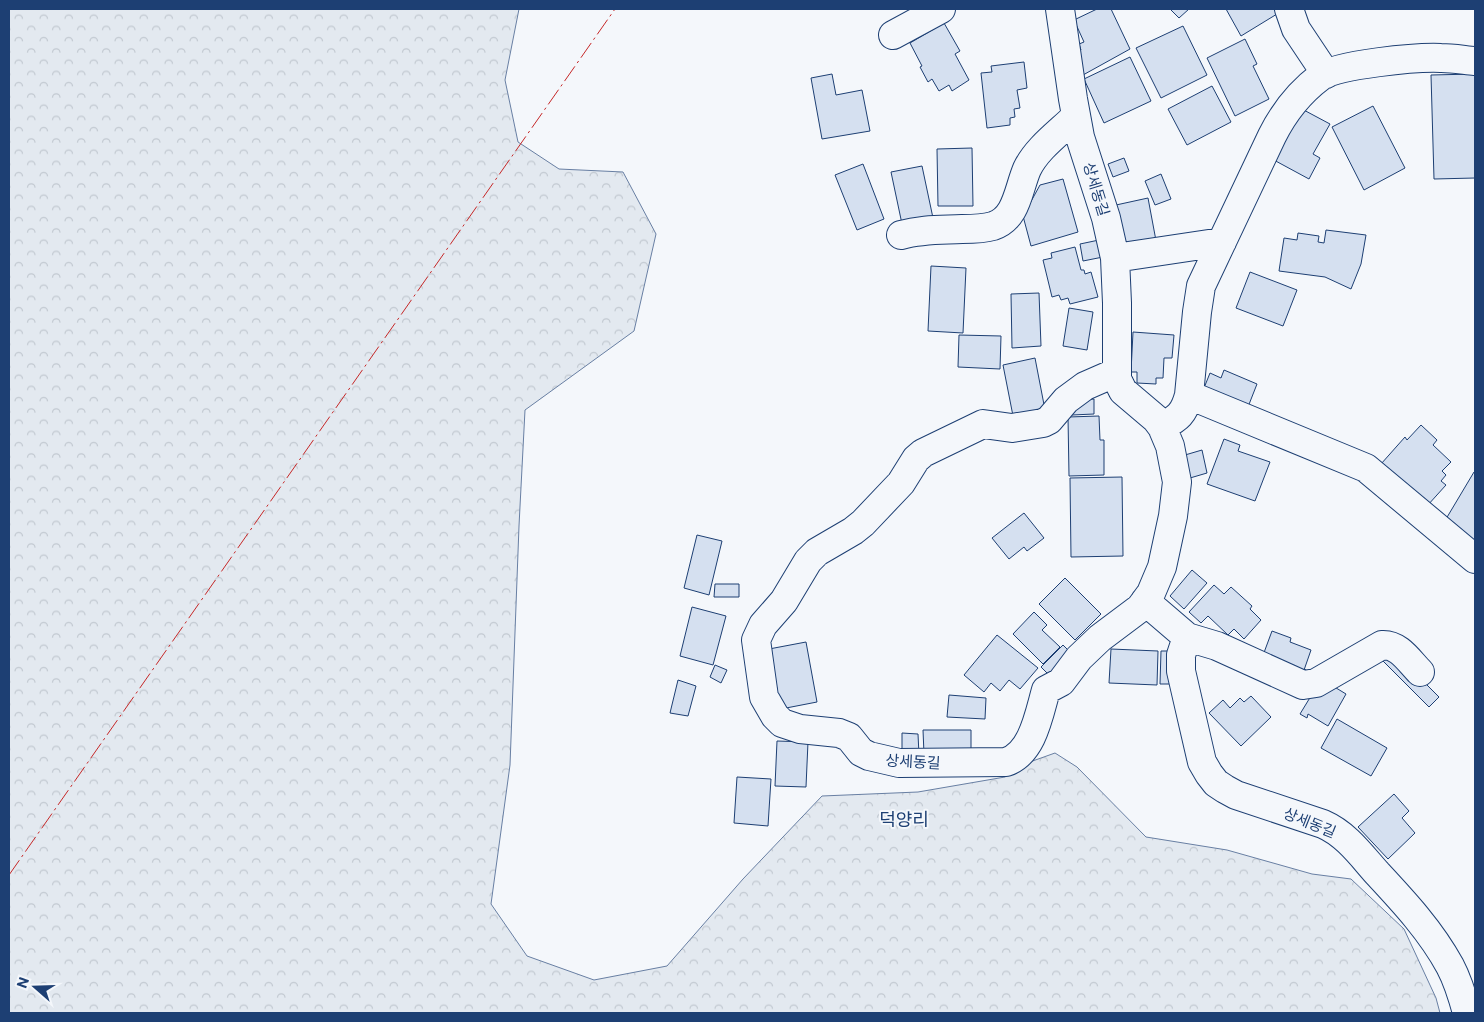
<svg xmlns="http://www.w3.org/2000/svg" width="1484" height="1022" viewBox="0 0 1484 1022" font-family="Commissioner,'Noto Sans KR',sans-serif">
<defs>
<pattern id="forest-crowns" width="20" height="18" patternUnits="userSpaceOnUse" patternTransform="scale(1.25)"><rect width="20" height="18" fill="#e3e9f0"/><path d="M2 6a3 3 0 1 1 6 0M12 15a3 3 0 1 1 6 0" fill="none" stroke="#c2c9d1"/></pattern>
</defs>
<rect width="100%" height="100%" fill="#f4f7fb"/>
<path fill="url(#forest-crowns)" stroke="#687fa3" d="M9 9H519L505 80 518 142 559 169 623 172 656 234 634 331 525 410 519 526 510 765 491 904 527 956 594 980 667 966 743 879 822 796 918 792 1005 777 1027 763 1055 753 1077 767 1146 837 1227 850 1312 874 1351 879 1404 929 1436 998 1440 1013H9Z"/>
<path fill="#d5e0f0" stroke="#1d3f73" d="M1097 9H1111L1130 49 1083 75 1078 51 1081 50 1079 44 1084 42 1074 20Z
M1170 9H1189L1179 18Z
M1226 9H1274L1277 14 1241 36Z
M944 23 960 51 955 54 969 80 952 91 949 85 939 91 932 79 928 82 920 67 922 66 910 43Z
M1183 26 1207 75 1161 98 1136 48Z
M1245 39 1257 64 1253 66 1269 99 1235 116 1207 58Z
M1130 57 1151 101 1104 123 1084 79Z
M1024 62 1027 88 1017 90 1020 108 1014 109 1015 117 1010 118V125L987 128 981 73 992 72 991 66Z
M832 74 836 95 862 90 870 131 822 139 811 78Z
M1475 74V178L1434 179 1431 75Z
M1212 86 1231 122 1187 145 1168 109Z
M1373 106 1405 168 1364 190 1332 127Z
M1300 108 1330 124 1313 154 1320 158 1309 179 1272 159Z
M972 148 973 206H938L937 149Z
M1124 158 1129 171 1113 177 1108 164Z
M863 164 884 219 857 230 835 175Z
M922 166 933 218 902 224 891 172Z
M1161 174 1171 199 1155 205 1145 181Z
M1063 179 1078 232 1031 246 1023 216 1040 185Z
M1148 198 1157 246 1125 252 1116 205Z
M1326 230 1366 235 1361 264 1351 289 1325 277 1279 271 1284 238 1297 240 1298 233 1319 236 1318 242 1324 243Z
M1099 240 1103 257 1083 261 1080 244Z
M1075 247 1081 270H1084L1085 274 1091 272 1098 297 1070 304 1068 298 1061 300 1059 295 1052 297 1043 260 1052 258 1051 253Z
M931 266 966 268 963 333 928 331Z
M1250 272 1297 290 1283 326 1236 308Z
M1039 293 1041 346 1012 348 1011 294Z
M1069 308 1093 312 1087 350 1063 346Z
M1133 332 1174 335 1172 358H1164L1163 378H1156V384L1137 383V372H1131Z
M959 335 1001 336 1000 369 958 367Z
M1035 358 1046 415 1014 421 1003 365Z
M1224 370 1257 384 1246 412 1202 393 1210 373 1221 378Z
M1094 399V414L1072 415 1078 400Z
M1099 416 1100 440H1104V475L1069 476 1068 417Z
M1421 425 1437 440 1433 445 1451 462 1442 471 1446 475 1441 481 1446 485 1427 506 1381 464 1405 437 1407 440Z
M1224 439 1240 445 1238 451 1270 462 1255 501 1207 484Z
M1202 450 1207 473 1190 478 1185 455Z
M1474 472 1475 473V543L1443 524Z
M1122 477 1123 556 1071 557 1070 478Z
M1024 513 1044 538 1027 551 1024 547 1009 559 992 538Z
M697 535 722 541 709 595 684 588Z
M1192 570 1207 583 1184 609 1170 596Z
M1065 578 1101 614 1075 640 1039 604Z
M715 584H739V597H714Z
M1214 585 1224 594 1231 587 1252 606 1250 609 1261 620 1244 639 1234 629 1228 635 1208 616 1201 623 1189 612Z
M692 607 726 616 713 665 680 656Z
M1034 612 1047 625 1042 630 1060 647 1043 664 1013 634Z
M1272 631 1291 638 1290 642 1311 650 1303 673 1262 658Z
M997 635 1038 668 1020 689 1009 680 1000 691 991 683 984 692 964 675Z
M806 642 817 702 781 709 769 649Z
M1063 645 1069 651 1053 679 1041 667Z
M1111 649 1158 651 1157 685 1109 683Z
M1161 651H1174L1173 684H1160Z
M1393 651 1439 697 1429 707 1383 661Z
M715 665 727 670 721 683 710 677Z
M678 680 696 686 688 716 670 713Z
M1328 683 1346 694 1328 726 1308 714 1307 718 1300 714 1314 691Z
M949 695 986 698 985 719 947 717Z
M1251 696 1271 717 1241 746 1209 713 1223 700 1230 708 1240 698 1244 702Z
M1337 719 1387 748 1371 776 1321 748Z
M923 730H971V754H924Z
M902 733 918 734 919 755 902 754Z
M777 741 808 742 806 787 775 786Z
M737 777 771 779 768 826 734 823Z
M1394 794 1409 811 1402 818 1415 833 1388 859 1358 827Z"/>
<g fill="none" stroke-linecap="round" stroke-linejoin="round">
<defs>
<path id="minor" d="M1060 9 1073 99 1080 137 1106 218 1115 258 1117 303V379L1123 391 1156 419 1162 427 1170 446 1177 482 1173 516 1162 567 1151 593 1140 608 1100 638 1079 658 1061 682 1046 690C1039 714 1033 753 1006 762L899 763 869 756 861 752 849 737 839 733 800 729 782 723 775 716 764 697 756 640 763 625 784 601 808 561 817 552 853 531 863 523 901 483 916 459 923 453 983 424 1012 428 1043 423 1049 420 1066 400 1085 386 1117 372
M1289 9 1296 29 1326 74
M893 35 941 9
M901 235C922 229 941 230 962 229 972 229 983 229 993 226 1017 218 1018 190 1027 169 1037 148 1060 132 1076 116
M1115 258 1222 242
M1189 395 1366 468 1475 559
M1162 427C1178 418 1184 414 1189 395L1197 312 1201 286 1272 136C1283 114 1300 92 1320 77 1338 64 1417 57 1441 58 1452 58 1464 60 1475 61
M1145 601 1187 637 1217 646 1303 685 1316 683 1382 645C1399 644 1409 661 1420 672
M1187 637 1181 655V671L1202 762 1209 774 1216 783 1225 789 1236 795 1323 824C1346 834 1361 855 1377 873 1404 902 1431 931 1450 966 1458 981 1463 998 1467 1013"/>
</defs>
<use href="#minor" stroke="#1d3f73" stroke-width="30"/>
<use href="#minor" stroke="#f4f7fb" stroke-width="28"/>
<path stroke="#c62828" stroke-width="1" stroke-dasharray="18 4 2.5 4" stroke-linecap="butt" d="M9 875 615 9"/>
</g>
<g text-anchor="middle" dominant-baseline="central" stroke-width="4" stroke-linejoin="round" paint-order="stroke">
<g font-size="15" fill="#1d3f73" stroke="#f4f7fb">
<text transform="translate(1097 189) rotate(73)">상세동길</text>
<text transform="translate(913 761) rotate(3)">상세동길</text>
<text transform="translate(1310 822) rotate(22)">상세동길</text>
</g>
<g font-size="18" fill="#1d3f73" stroke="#f4f7fb">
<text x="904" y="819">덕양리</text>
</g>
</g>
<rect width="1484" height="1022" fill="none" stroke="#1d3f73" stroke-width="20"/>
<g transform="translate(35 987) rotate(290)" stroke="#f4f7fb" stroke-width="4" paint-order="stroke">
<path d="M0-4L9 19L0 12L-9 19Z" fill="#1d3f73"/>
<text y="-8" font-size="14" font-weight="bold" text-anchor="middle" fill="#1d3f73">N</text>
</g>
</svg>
